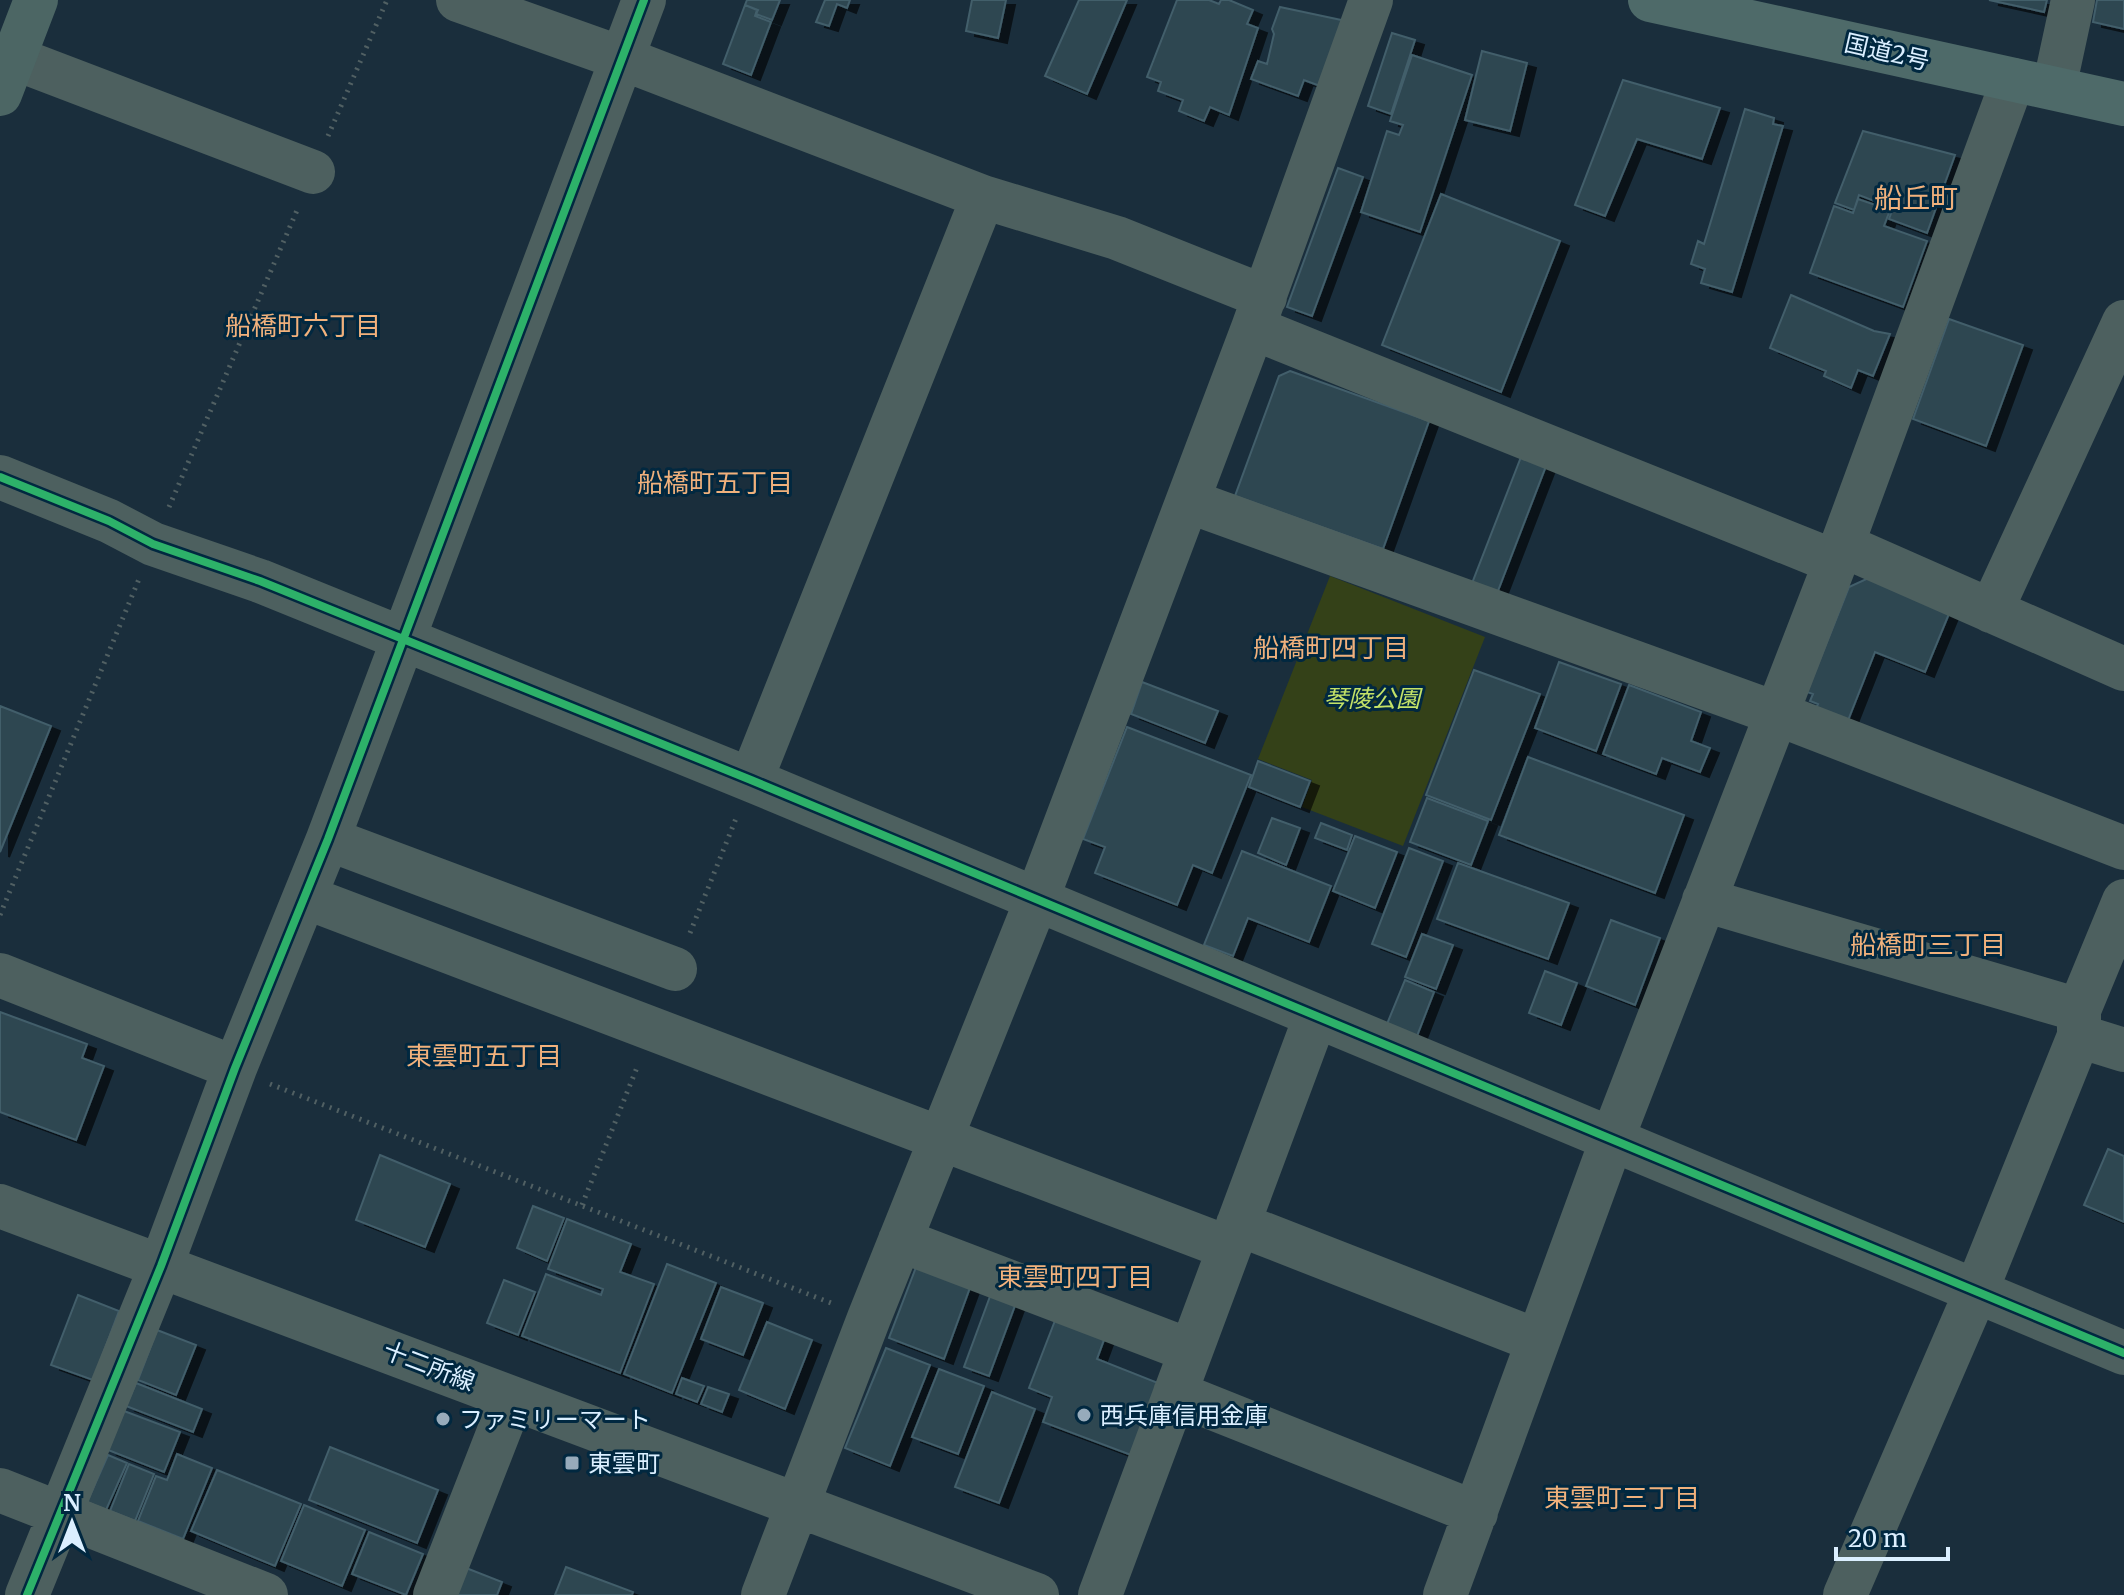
<svg xmlns="http://www.w3.org/2000/svg" width="2124" height="1595" viewBox="0 0 2124 1595" font-family="Merriweather,'Noto Sans JP',serif">
<defs>
<filter id="shadow"><feDropShadow dx="9" dy="5" stdDeviation="0" flood-color="#0009"/></filter>
</defs>
<rect width="100%" height="100%" fill="#1a2e3c"/>
<path fill="#344118" d="M1330 576 1485 637 1403 846 1302 807 1312 780 1258 759Z"/>
<path fill="#2f4651" stroke="#425e6b" stroke-width="2" filter="url(#shadow)" d="M747 0H780L772 20 756 14 758 10 745 5Z
M825 0H850L847 8 837 4 829 26 816 22Z
M972 0H1006L998 38 966 31Z
M1079 0H1127L1087 94 1045 76Z
M1177 0H1209L1219 4 1221 0H1229L1253 10 1247 24 1258 28 1229 115 1210 107 1204 121 1179 111 1183 100 1158 91 1161 82 1147 77Z
M1989 0H2047L2044 12Z
M2097 0H2124V29L2093 22Z
M745 5 757 10 755 16 771 22 751 75 723 64Z
M1280 7 1346 21 1320 86 1304 80 1298 96 1251 79 1258 61 1267 64 1274 34 1272 29Z
M1392 33 1415 40 1391 114 1368 106Z
M1482 51 1527 63 1510 131 1465 120Z
M1412 55 1472 75 1420 232 1361 212 1387 131 1399 135 1403 125 1390 121Z
M1623 80 1720 108 1702 159 1637 139 1605 216 1575 205Z
M1745 109 1774 118 1773 124 1783 126 1732 292 1701 283 1705 269 1691 264 1698 241 1704 244Z
M1863 131 1955 155 1927 233 1889 219 1893 208 1859 195 1854 210 1835 203Z
M1338 168 1363 177 1312 316 1287 307Z
M1441 194 1560 241 1501 392 1382 345Z
M1858 199 1890 210 1884 226 1927 241 1903 307 1810 273 1834 206 1853 213Z
M1791 295 1874 331 1890 334 1873 376 1858 370 1851 388 1824 376 1826 371 1770 348Z
M1949 319 2023 345 1986 446 1913 419Z
M1290 371 1429 421 1383 549 1235 496 1279 376Z
M1521 457 1546 466 1496 596 1471 586Z
M1875 575 1951 609 1925 672 1875 652 1847 723 1815 711 1818 704 1810 701 1813 694 1807 692 1849 587Z
M1559 662 1621 684 1596 751 1535 728Z
M1474 670 1540 694 1491 820 1426 795Z
M1142 682 1218 711 1205 743 1131 714Z
M1629 685 1701 712 1691 741 1710 748 1700 772 1662 758 1656 774 1603 754Z
M0 706 51 726 0 852Z
M1127 727 1251 775 1212 873 1193 865 1177 905 1095 873 1105 847 1083 839Z
M1528 757 1684 815 1655 893 1499 835Z
M1258 761 1310 781 1300 807 1249 787Z
M1427 798 1488 821 1471 865 1410 842Z
M1272 818 1300 828 1286 865 1258 853Z
M1321 823 1352 835 1347 850 1315 838Z
M1355 836 1397 852 1375 908 1333 891Z
M1409 848 1443 861 1406 957 1372 944Z
M1242 851 1331 886 1309 942 1248 918 1233 956 1204 945Z
M1458 863 1569 903 1548 959 1437 919Z
M1611 920 1660 938 1635 1005 1586 986Z
M1422 934 1453 945 1436 989 1405 977Z
M1545 971 1577 983 1561 1025 1529 1013Z
M1405 980 1434 992 1417 1036 1387 1024Z
M0 1012 87 1044 82 1058 104 1066 76 1140 0 1112Z
M2108 1149 2124 1156V1222L2084 1205Z
M380 1155 450 1184 425 1247 356 1220Z
M533 1206 564 1218 547 1261 517 1248Z
M567 1219 631 1244 620 1272 654 1284 620 1373 522 1336 546 1274 601 1295 603 1289 548 1269Z
M918 1262 972 1282 944 1359 889 1338Z
M667 1264 716 1283 672 1393 624 1374Z
M504 1280 535 1292 518 1335 487 1323Z
M721 1287 763 1303 743 1355 701 1339Z
M992 1291 1017 1300 989 1376 964 1367Z
M78 1295 119 1311 93 1380 51 1365Z
M1056 1318 1105 1337 1097 1359 1158 1383 1131 1455 1043 1422 1052 1397 1029 1388Z
M767 1322 812 1340 785 1409 739 1390Z
M157 1330 196 1345 176 1395 138 1380Z
M886 1348 930 1365 890 1466 845 1448Z
M939 1369 984 1386 958 1454 912 1437Z
M682 1378 704 1386 697 1402 676 1394Z
M136 1383 202 1409 193 1432 126 1406Z
M708 1387 729 1394 722 1412 701 1404Z
M992 1392 1035 1409 999 1503 955 1487Z
M124 1411 180 1432 164 1472 108 1450Z
M330 1447 438 1490 417 1543 309 1500Z
M177 1454 212 1468 183 1539 138 1521 156 1476 167 1480Z
M108 1455 127 1463 106 1510 87 1502Z
M129 1464 154 1474 135 1521 110 1511Z
M217 1470 301 1504 275 1566 191 1531Z
M304 1505 365 1530 342 1586 281 1561Z
M369 1532 423 1554 406 1595 352 1574Z
M461 1566 502 1582 497 1595H449Z
M566 1567 633 1592 632 1595H555Z"/>
<g fill="none" stroke-linecap="round" stroke-linejoin="round">
<path stroke="#516063" stroke-width="5" stroke-dasharray="2 6" stroke-linecap="butt" d="M328 136 387 0
M169 507 298 208
M0 915 139 579
M690 933 737 816
M270 1084 831 1303
M582 1205 638 1065"/>
<path stroke="#4d605f" stroke-width="44" d="M458 0 621 58 983 197 1117 238 1265 297
M14 58 313 172
M2054 88 2073 0
M1253 328 1833 561
M0 477 109 521 153 544 260 581 751 780 2124 1353
M1188 501 1775 713 2124 848
M1842 545 2124 669
M1991 611 2124 322
M751 780 983 197
M328 839 675 969
M305 897 1229 1248
M1704 900 2079 1010
M0 975 235 1068
M2079 1036 2124 1050
M0 1206 1037 1595
M1238 1224 1538 1341
M900 1240 1191 1351
M1175 1393 1476 1513
M0 1490 266 1595
M27 1595 161 1266 235 1068 328 839 644 0
M435 1595 512 1398
M763 1595 869 1318 1037 899 1253 328 1371 0
M1100 1595 1315 1018
M1445 1595 1611 1142 1842 545 2013 80
M1845 1595 1975 1294 2079 1036V1010L2124 901"/>
<path stroke="#4c6664" stroke-width="44" d="M0 94 36 0"/>
<path stroke="#4e6a69" stroke-width="44" d="M1650 0 2124 104"/>
<defs>
<path id="cycleway" d="M0 477 109 521 153 544 260 581 751 780 2124 1353
M27 1595 161 1266 235 1068 328 839 644 0"/>
</defs>
<use href="#cycleway" stroke="#012840" stroke-width="13"/>
<use href="#cycleway" stroke="#2db169" stroke-width="8"/>
</g>
<g fill="#97abbb" stroke="#012840" stroke-width="3">
<circle cx="1084" cy="1415" r="8"/>
<circle cx="443" cy="1419" r="8"/>
<rect x="564" y="1455" width="16" height="16" rx="4"/>
</g>
<g text-anchor="middle" dominant-baseline="central" stroke-width="6" stroke-linejoin="round" paint-order="stroke">
<g font-size="24" fill="#dbefff" stroke="#012840">
<text transform="translate(1887 52) rotate(13)">国道2号</text>
<text transform="translate(429 1366) rotate(21)">十二所線</text>
</g>
<g font-size="24" font-style="italic" fill="#c4e267" stroke="#012840">
<text x="1372" y="698">琴陵公園</text>
</g>
<g font-size="24" fill="#dbefff" stroke="#012840" text-anchor="start">
<text x="1100" y="1415">西兵庫信用金庫</text>
<text x="459" y="1419">ファミリーマート</text>
<text x="588" y="1463">東雲町</text>
</g>
<g font-size="26" fill="#f0b17c" stroke="#012840">
<text x="303" y="325">船橋町六丁目</text>
<text x="715" y="482">船橋町五丁目</text>
<text x="1331" y="647">船橋町四丁目</text>
<text x="1928" y="944">船橋町三丁目</text>
<text x="484" y="1055">東雲町五丁目</text>
<text x="1075" y="1276">東雲町四丁目</text>
<text x="1622" y="1497">東雲町三丁目</text>
</g>
<g font-size="28" fill="#f0b17c" stroke="#012840">
<text x="1916" y="198">船丘町</text>
</g>
</g>
<g transform="translate(72 1523)" stroke="#012840" stroke-width="6" paint-order="stroke">
<path d="M0-6L14 30L0 20L-14 30Z" fill="#dbefff"/>
<text y="-12" font-size="22" font-weight="bold" text-anchor="middle" fill="#dbefff">N</text>
</g>
<path d="M1836 1547v12h112v-12" fill="none" stroke="#dbefff" stroke-width="4"/>
<text x="1848" y="1547" font-size="24" fill="#dbefff" stroke="#012840" stroke-width="6" paint-order="stroke">20 m</text>
</svg>
